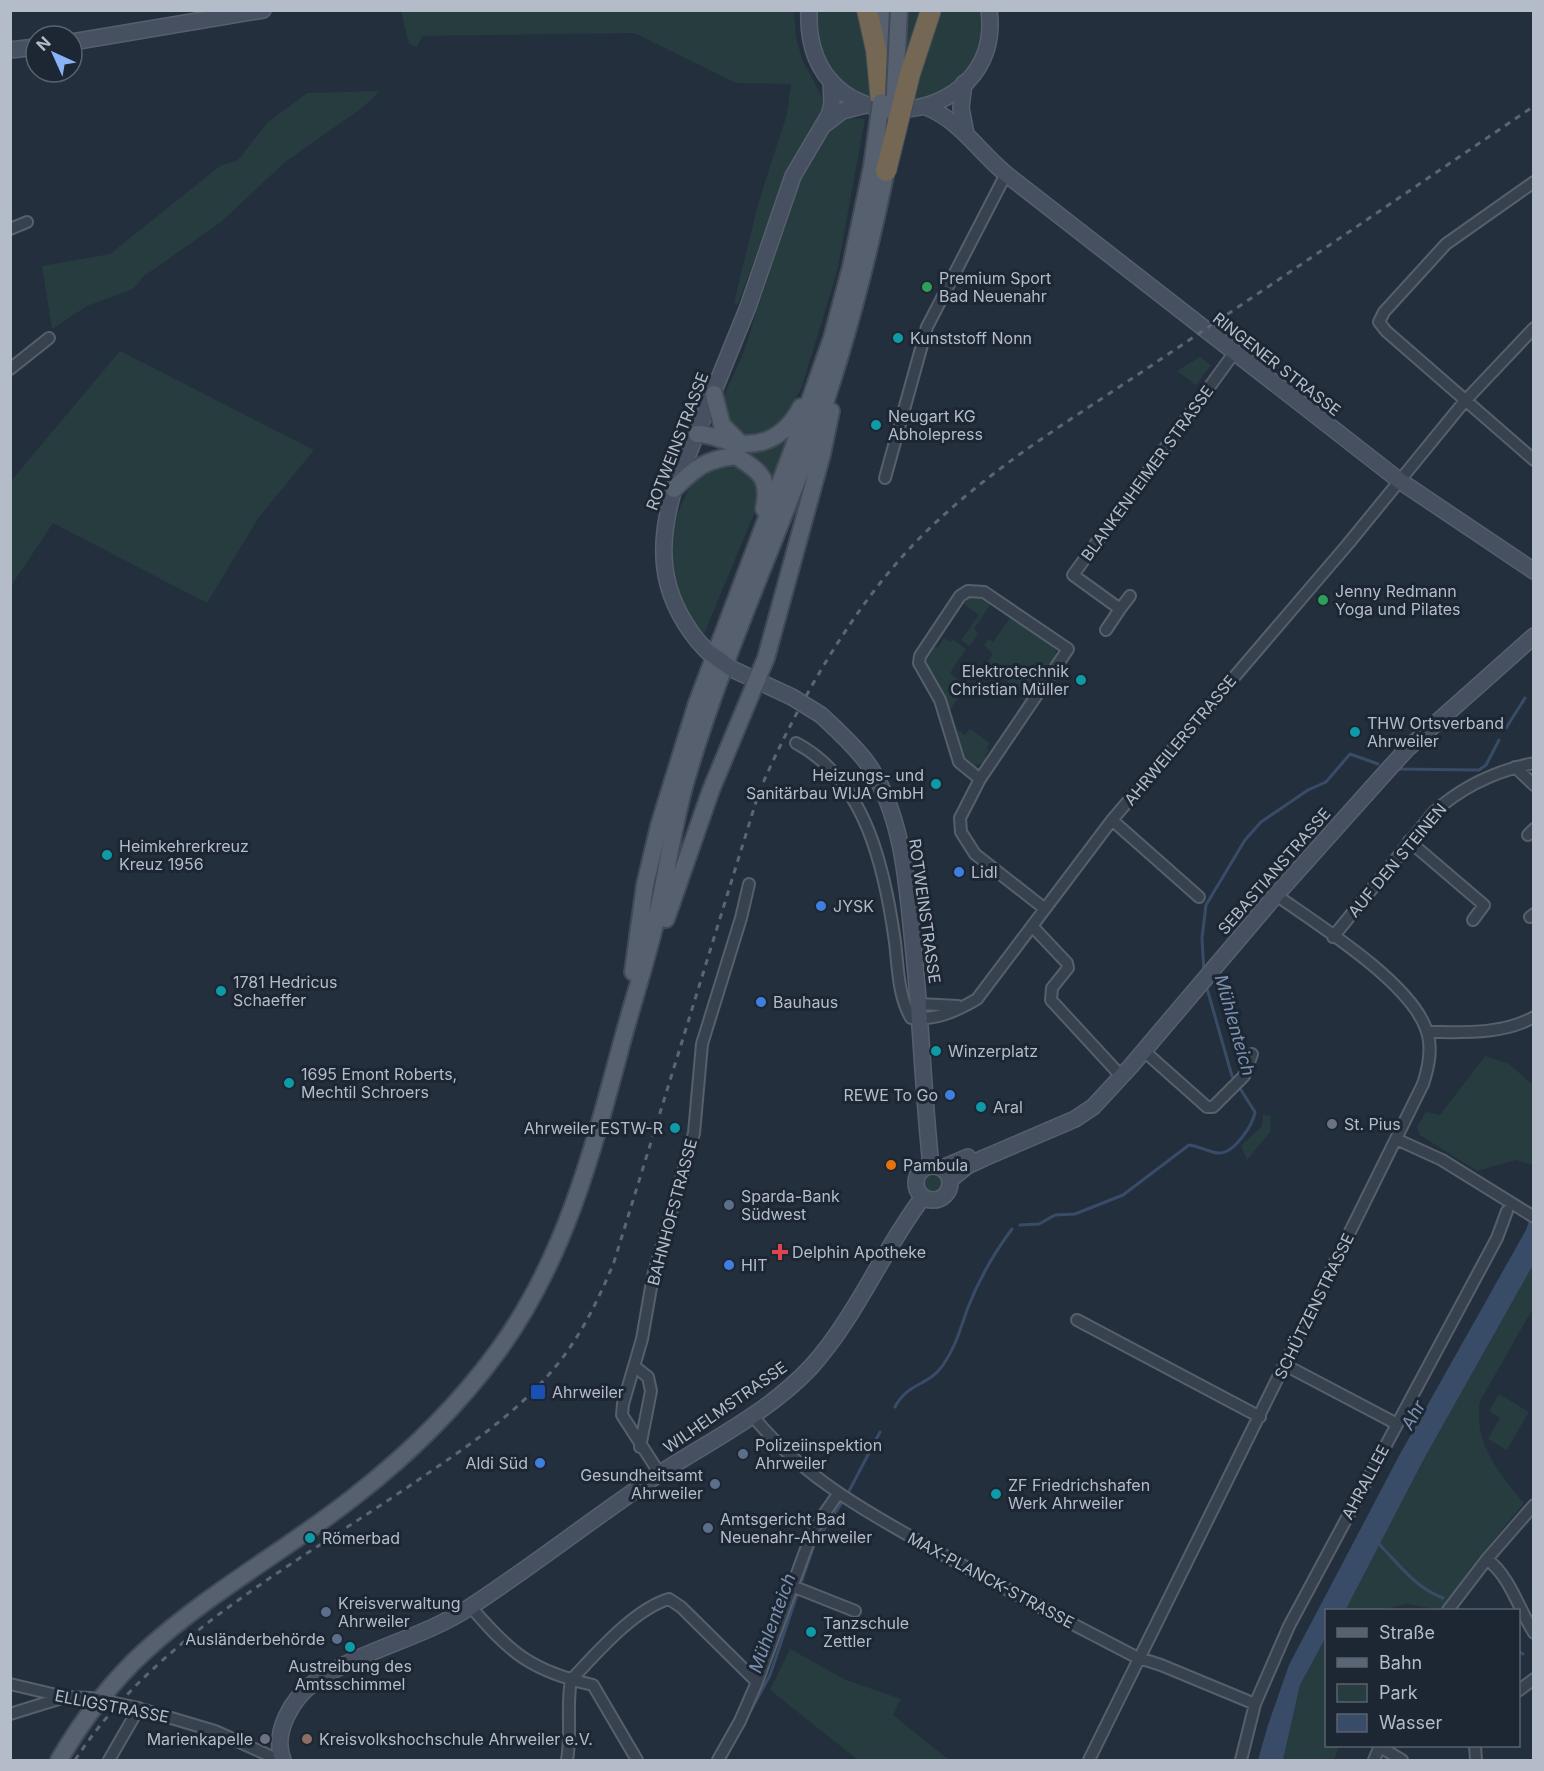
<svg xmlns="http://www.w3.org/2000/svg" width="1544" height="1771" viewBox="0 0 1544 1771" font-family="Inter,sans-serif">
<rect width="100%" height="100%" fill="#242f3e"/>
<path fill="#263c3f" d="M401 11H794L796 37 802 59 825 103 782 184 738 304 734 303 758 204 787 114 791 84 736 83 634 33 422 36 417 47 409 44Z
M814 11H982L981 46 966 74 939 97 885 106 851 91 835 77 825 62 814 32Z
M380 91 362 108 285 162 221 222 144 276 133 289 87 306 52 329 42 266 110 254 220 166 238 160 267 123 307 93Z
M841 117 865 119 837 272 802 386 783 423 768 435 752 439 741 435 731 428 722 405 725 393 743 354 802 172 819 141Z
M120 351 314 450 259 517 207 603 53 523 11 586V481Z
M1200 357 1211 365 1196 385 1177 371Z
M795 428 772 490 741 452Z
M741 464 759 485V502L704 634C697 624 688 614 683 603 662 557 671 501 708 466Z
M969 596 982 597 997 607 990 605 974 629 978 633 970 646 961 640 979 615 961 602Z
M1007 612 1054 644C1063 663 1037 687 1027 703L1021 698 1023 692 997 674 993 680 981 671 993 654 984 645 988 639 993 642 1010 618 1005 614Z
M944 638 950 642 952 639 966 649 950 673 966 686 950 710 924 659 932 645 938 648Z
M957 729 965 735 970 729 990 743 986 748 989 750 985 756 989 759 986 762 975 766C959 760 960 744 957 729Z
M1485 1056 1509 1064 1533 1085V1165L1516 1160 1477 1171 1420 1135 1417 1127 1426 1112 1440 1115Z
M1263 1115 1271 1116 1270 1132 1247 1160 1241 1146 1262 1126Z
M919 1184a14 14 0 1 1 28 0a14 14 0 1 1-28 0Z
M1533 1265V1308L1480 1401C1473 1442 1498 1473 1524 1503L1477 1560 1441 1610 1406 1604 1383 1610H1345L1425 1457Z
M1499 1394 1529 1412 1507 1450 1488 1439 1500 1418 1489 1411Z
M1326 1637V1746H1339L1334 1760H1283L1300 1685Z
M790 1649 846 1680 901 1699 893 1715 949 1760H858L770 1690Z"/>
<path fill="#394c67" d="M1533 1210V1265L1425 1457 1347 1607 1345 1610H1326V1637L1300 1685 1283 1760H1258L1268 1725 1289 1665 1400 1454 1526 1230Z"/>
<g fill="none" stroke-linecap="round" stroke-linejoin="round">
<path stroke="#394c67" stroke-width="3" d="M1506 728 1525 698
M1396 769 1479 770 1486 765 1499 740
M1204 973 1202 938 1206 905 1245 840 1261 822 1308 790 1326 782 1350 754 1378 764
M1020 1225 1039 1224 1055 1215 1075 1214 1123 1195 1189 1145C1199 1146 1208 1152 1218 1153 1233 1155 1253 1125 1255 1112L1232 1076 1206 985
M895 1407C908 1382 929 1386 943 1365 955 1348 960 1330 967 1310 978 1281 994 1253 1012 1229
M1377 1542C1399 1564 1414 1587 1443 1598
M800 1586 814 1545 848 1493 880 1432
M1518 1651 1523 1654
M724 1760 770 1675 798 1592"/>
<defs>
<path id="street" d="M1534 182 1446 244 1384 312 1379 322 1386 331 1534 460
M10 229 27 222
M10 369 49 338
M885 478 927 327 1006 174
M1120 609 1130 596
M1106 630 1120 609 1073 575 1234 353
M796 743C866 780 885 870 895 942 898 967 898 996 911 1018 936 1020 955 1012 977 999L1112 820 1348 544 1464 402 1534 328
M1515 767 1534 785
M980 779 959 762 940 700 919 663 920 656 960 596 968 591 984 592 1068 649 980 779 960 818 961 832 975 854 1045 909
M1112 820 1199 897
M1528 835 1534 829
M1409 841 1484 905 1473 920
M1530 917 1534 914
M1032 926 1067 963 1068 968 1052 988 1051 1000 1122 1077
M1333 937 1434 812C1463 786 1495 771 1534 763
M919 1004 958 1006
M1427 1032C1463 1032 1502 1035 1534 1017
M1144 1051 1207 1107H1213L1244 1076 1252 1054
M1396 1139 1442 1160 1534 1217
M1077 1320 1260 1417
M1285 1365 1397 1424
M634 1366 648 1377 651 1391 640 1447
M752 1415C801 1477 873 1516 942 1554 1006 1590 1071 1623 1136 1657L1161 1665 1255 1704
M660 1474 622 1415 623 1404 642 1339 653 1276 694 1133 702 1044 741 918 749 884
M1487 1559C1511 1578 1518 1608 1534 1633
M792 1586 855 1611
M471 1607C511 1654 532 1671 593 1685L637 1760
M1448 1610 1487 1559 1534 1505
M571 1680C596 1654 634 1609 669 1599L681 1607 757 1682
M10 1684 65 1697 91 1698
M1518 1691 1534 1679
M134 1707 215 1731 279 1760
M10 1714 65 1697
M1475 1746 1476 1760
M1380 1747 1402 1760
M109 1760 139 1708
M567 1760C572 1733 566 1707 571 1680
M718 1760 740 1721 757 1682 813 1530 838 1494
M1089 1760 1423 1084C1429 1066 1433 1047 1426 1029 1410 982 1317 924 1276 895
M1241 1760 1255 1704 1289 1626 1497 1238 1507 1211
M1374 1760 1380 1746"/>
<path id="secondary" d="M809 10C803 153 1006 132 989 10
M72 42 263 10
M10 50 36 47
M964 83 961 108 966 134
M926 107C961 121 978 151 1006 174L1400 481 1534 571
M825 124 842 111 866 105
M697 640C659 592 657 546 674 489L748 307 793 176 829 115 832 104 831 81
M732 669 792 697
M821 715C838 731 854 745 868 764 903 815 907 884 913 944 921 1018 923 1092 931 1166
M916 1183a17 17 0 1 1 34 0a17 17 0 1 1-34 0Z
M942 1168 968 1157
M950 1180 967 1166 984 1158 1075 1119 1093 1107 1131 1066 1276 895 1386 772 1407 749 1534 636
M283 1760C272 1733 292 1698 315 1682 362 1649 422 1639 470 1607 534 1565 595 1517 659 1474 710 1441 769 1412 811 1367 857 1316 882 1251 923 1197"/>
<path id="primary" d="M884 70 886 10
M714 394 722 425 741 444
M697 434C708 434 714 437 724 440 758 451 785 438 801 407
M674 489C695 468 706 459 736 456 761 472 770 478 764 509
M666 919 711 790 766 658 822 454 831 411
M633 972 645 885 659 826 697 703 791 454 832 338 851 267 872 167
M59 1760C82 1721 111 1682 145 1651 209 1592 287 1550 355 1496 409 1454 457 1407 498 1351 565 1259 593 1150 622 1042 634 997 649 953 659 907 668 865 674 821 686 780 718 670 766 564 806 457 841 363 866 268 886 171"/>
<path id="highway" d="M867 10 876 50 881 102"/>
</defs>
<use href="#street" stroke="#565f6c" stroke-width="14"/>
<use href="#secondary" stroke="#565f6c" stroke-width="18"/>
<use href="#primary" stroke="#414a57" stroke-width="20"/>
<use href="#highway" stroke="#434c59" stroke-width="22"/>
<use href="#street" stroke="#38414e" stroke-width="10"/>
<use href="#secondary" stroke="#465061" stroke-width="15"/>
<use href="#primary" stroke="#56606e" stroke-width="16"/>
<use href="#highway" stroke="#746855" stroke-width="20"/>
<path stroke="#5a6575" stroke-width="3" stroke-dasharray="6 6" stroke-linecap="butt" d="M75 1760C157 1635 300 1562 421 1478 468 1446 514 1415 551 1372 579 1340 598 1301 614 1262L759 792C796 707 848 614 912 546 983 471 1076 417 1161 359 1286 275 1409 191 1534 106"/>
<defs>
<path id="street-bridge" d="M91 1698 134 1707"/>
<path id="secondary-bridge" d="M697 640 707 651 732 669
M792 697 821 715"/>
<path id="primary-bridge" d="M894 113 899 10
M872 167 881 102"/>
<path id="highway-bridge" d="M886 171 910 74 931 10"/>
</defs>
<use href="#street-bridge" stroke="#565f6c" stroke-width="14" stroke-linecap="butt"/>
<use href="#secondary-bridge" stroke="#565f6c" stroke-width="18" stroke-linecap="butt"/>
<use href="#primary-bridge" stroke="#414a57" stroke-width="20" stroke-linecap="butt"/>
<use href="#highway-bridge" stroke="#434c59" stroke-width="22" stroke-linecap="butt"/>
<use href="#street-bridge" stroke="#38414e" stroke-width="10"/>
<use href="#secondary-bridge" stroke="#465061" stroke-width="15"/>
<use href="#primary-bridge" stroke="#56606e" stroke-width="16"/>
<use href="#highway-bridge" stroke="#746855" stroke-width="20"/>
</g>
<g fill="#2e9e5b" stroke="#1d2633" stroke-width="2">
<circle cx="927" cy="287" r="6"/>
<circle cx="1323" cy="600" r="6"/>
</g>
<g fill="#0f9aa8" stroke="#1d2633" stroke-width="2">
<circle cx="898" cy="338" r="6"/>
<circle cx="876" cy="425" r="6"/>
<circle cx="1081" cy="680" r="6"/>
<circle cx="1355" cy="732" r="6"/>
<circle cx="936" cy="784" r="6"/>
<circle cx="107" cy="855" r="6"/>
<circle cx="221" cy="991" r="6"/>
<circle cx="936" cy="1051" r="6"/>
<circle cx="289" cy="1083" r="6"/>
<circle cx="981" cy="1107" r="6"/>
<circle cx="675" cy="1128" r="6"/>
<circle cx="996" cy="1494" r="6"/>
<circle cx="310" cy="1538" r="6"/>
<circle cx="811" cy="1632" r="6"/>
<circle cx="350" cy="1647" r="6"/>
</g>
<g fill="#3f7fe0" stroke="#1d2633" stroke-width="2">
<circle cx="959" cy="872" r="6"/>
<circle cx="821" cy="906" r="6"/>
<circle cx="761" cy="1002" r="6"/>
<circle cx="950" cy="1095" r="6"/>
<circle cx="729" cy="1265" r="6"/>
<circle cx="540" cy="1463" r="6"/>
</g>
<g fill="#6b7280" stroke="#1d2633" stroke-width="2">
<circle cx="1332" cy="1124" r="6"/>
<circle cx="265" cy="1739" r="6"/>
</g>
<circle fill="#e8710a" stroke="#1d2633" stroke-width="2" cx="891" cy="1165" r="6"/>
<g fill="#5c6f8a" stroke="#1d2633" stroke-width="2">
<circle cx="729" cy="1205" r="6"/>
<circle cx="743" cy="1454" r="6"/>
<circle cx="715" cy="1484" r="6"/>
<circle cx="708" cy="1528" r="6"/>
<circle cx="326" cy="1612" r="6"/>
<circle cx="337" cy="1639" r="6"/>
</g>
<path fill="#e0444e" stroke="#1d2633" stroke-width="2" d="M777 1243h6v6h6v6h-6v6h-6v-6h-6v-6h6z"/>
<rect fill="#1a4fb4" stroke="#1d2633" stroke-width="2" x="530" y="1384" width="16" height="16" rx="3"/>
<circle fill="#8d6e63" stroke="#1d2633" stroke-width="2" cx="307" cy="1739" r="6"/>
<g text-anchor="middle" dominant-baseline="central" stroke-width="6" stroke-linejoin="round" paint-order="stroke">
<g font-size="16" fill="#b4bcc9" stroke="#1d2633" text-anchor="start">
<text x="939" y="278">Premium Sport<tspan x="939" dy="18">Bad Neuenahr</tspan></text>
<text x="910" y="338">Kunststoff Nonn</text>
<text x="888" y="416">Neugart KG<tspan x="888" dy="18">Abholepress</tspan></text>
<text x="1335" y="591">Jenny Redmann<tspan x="1335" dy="18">Yoga und Pilates</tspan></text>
<text x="1069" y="671" text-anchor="end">Elektrotechnik<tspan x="1069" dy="18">Christian Müller</tspan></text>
<text x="1367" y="723">THW Ortsverband<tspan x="1367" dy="18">Ahrweiler</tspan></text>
<text x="924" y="775" text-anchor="end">Heizungs- und<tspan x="924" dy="18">Sanitärbau WIJA GmbH</tspan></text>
<text x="119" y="846">Heimkehrerkreuz<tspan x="119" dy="18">Kreuz 1956</tspan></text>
<text x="971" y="872">Lidl</text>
<text x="833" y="906">JYSK</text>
<text x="233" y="982">1781 Hedricus<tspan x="233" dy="18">Schaeffer</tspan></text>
<text x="773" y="1002">Bauhaus</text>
<text x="948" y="1051">Winzerplatz</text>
<text x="301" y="1074">1695 Emont Roberts,<tspan x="301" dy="18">Mechtil Schroers</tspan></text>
<text x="938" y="1095" text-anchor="end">REWE To Go</text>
<text x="993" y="1107">Aral</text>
<text x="1344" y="1124">St. Pius</text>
<text x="663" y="1128" text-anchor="end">Ahrweiler ESTW-R</text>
<text x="903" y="1165">Pambula</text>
<text x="741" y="1196">Sparda-Bank<tspan x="741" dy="18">Südwest</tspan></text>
<text x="792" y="1252">Delphin Apotheke</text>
<text x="741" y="1265">HIT</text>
<text x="552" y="1392">Ahrweiler</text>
<text x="755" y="1445">Polizeiinspektion<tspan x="755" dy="18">Ahrweiler</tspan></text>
<text x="528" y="1463" text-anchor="end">Aldi Süd</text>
<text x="703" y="1475" text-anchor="end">Gesundheitsamt<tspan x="703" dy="18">Ahrweiler</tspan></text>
<text x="1008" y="1485">ZF Friedrichshafen<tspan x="1008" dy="18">Werk Ahrweiler</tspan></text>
<text x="720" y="1519">Amtsgericht Bad<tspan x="720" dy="18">Neuenahr-Ahrweiler</tspan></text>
<text x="322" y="1538">Römerbad</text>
<text x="338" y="1603">Kreisverwaltung<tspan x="338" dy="18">Ahrweiler</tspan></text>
<text x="823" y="1623">Tanzschule<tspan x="823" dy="18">Zettler</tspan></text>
<text x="325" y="1639" text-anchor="end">Ausländerbehörde</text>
<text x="350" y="1666" text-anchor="middle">Austreibung des<tspan x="350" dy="18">Amtsschimmel</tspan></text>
<text x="253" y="1739" text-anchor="end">Marienkapelle</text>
<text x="319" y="1739">Kreisvolkshochschule Ahrweiler e.V.</text>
</g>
<g font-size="16" fill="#b4bcc9" stroke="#1d2633">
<text transform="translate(1277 364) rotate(38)">RINGENER STRASSE</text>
<text transform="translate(677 441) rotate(-69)">ROTWEINSTRASSE</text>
<text transform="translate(1147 473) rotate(-54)">BLANKENHEIMER STRASSE</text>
<text transform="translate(1180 740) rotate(-50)">AHRWEILERSTRASSE</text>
<text transform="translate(1397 860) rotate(-50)">AUF DEN STEINEN</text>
<text transform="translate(1274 871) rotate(-49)">SEBASTIANSTRASSE</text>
<text transform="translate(925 911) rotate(82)">ROTWEINSTRASSE</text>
<text transform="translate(672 1212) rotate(-75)">BAHNHOFSTRASSE</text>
<text transform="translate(1314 1306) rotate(-64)">SCHÜTZENSTRASSE</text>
<text transform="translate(725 1407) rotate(-35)">WILHELMSTRASSE</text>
<text transform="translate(1365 1482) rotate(-62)">AHRALLEE</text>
<text transform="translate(991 1580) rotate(28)">MAX-PLANCK-STRASSE</text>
<text transform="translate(112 1706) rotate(11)">ELLIGSTRASSE</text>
</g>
<g font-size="18" font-style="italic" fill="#7c92b1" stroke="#1d2633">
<text transform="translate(1235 1025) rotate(74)">Mühlenteich</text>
<text transform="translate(1413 1415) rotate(-61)">Ahr</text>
<text transform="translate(772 1623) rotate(-70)">Mühlenteich</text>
</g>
</g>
<rect width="1544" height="1771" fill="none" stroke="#b4bcc9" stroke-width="24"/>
<rect x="1325" y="1609" width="195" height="138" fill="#1d2633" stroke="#59626f" stroke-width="1.5"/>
<rect x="1337" y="1628" width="30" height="9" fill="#56606e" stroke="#59626f" stroke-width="1.5"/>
<text x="1379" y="1639" font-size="18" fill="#b4bcc9">Straße</text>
<rect x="1337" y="1658" width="30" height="9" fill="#5a6575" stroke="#59626f" stroke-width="1.5"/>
<text x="1379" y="1669" font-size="18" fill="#b4bcc9">Bahn</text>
<rect x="1337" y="1684" width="30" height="18" fill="#263c3f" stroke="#59626f" stroke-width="1.5"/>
<text x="1379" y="1699" font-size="18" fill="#b4bcc9">Park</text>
<rect x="1337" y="1714" width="30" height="18" fill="#394c67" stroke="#59626f" stroke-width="1.5"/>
<text x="1379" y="1729" font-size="18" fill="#b4bcc9">Wasser</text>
<g transform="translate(54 54) rotate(315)"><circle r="28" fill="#1d2633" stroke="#59626f" stroke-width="1.5"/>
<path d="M0-4.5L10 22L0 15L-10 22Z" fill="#8ab4f8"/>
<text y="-9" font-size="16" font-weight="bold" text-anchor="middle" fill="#b4bcc9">N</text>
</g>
</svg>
